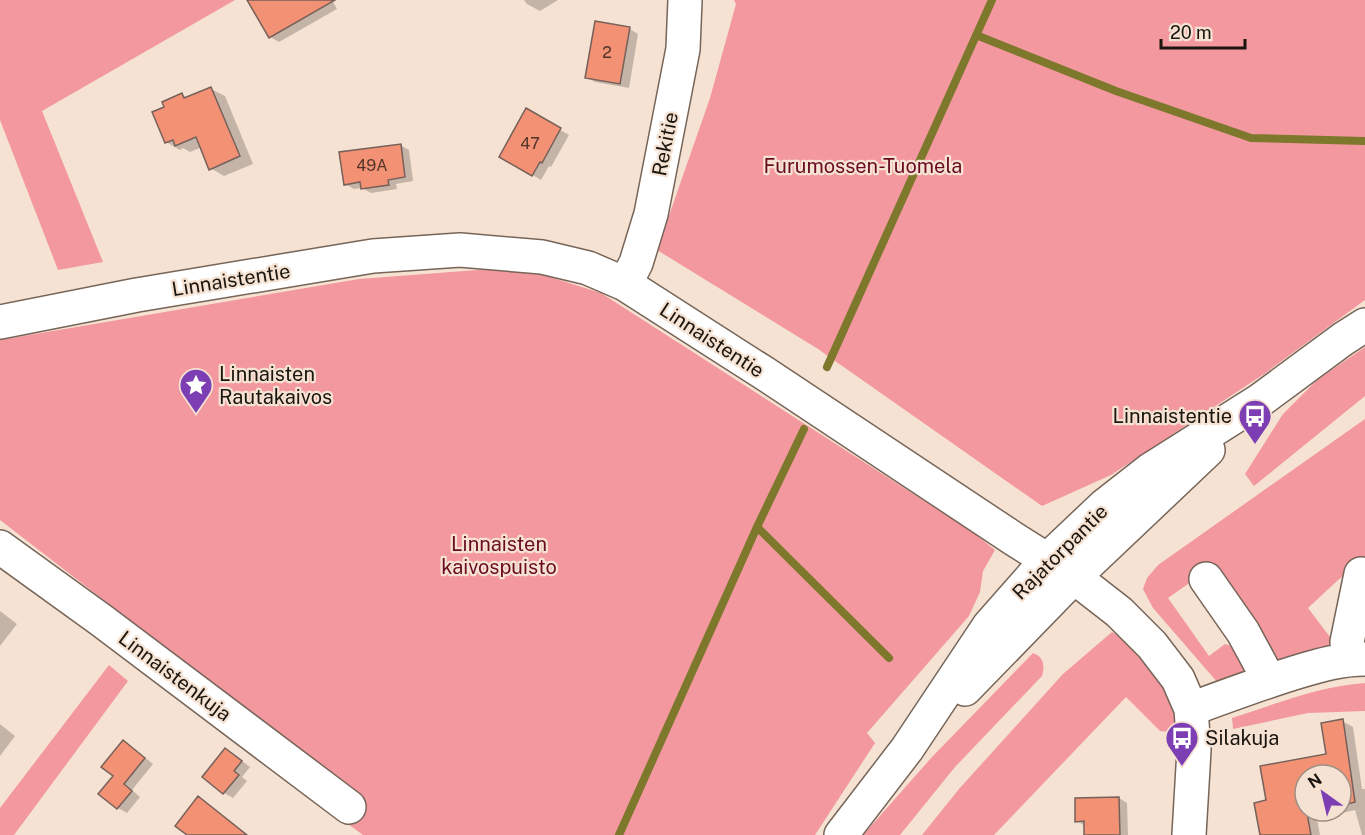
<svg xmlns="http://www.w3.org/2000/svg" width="1365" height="835" viewBox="0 0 1365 835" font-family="'Public Sans',sans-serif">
<rect width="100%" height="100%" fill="#f5e2d2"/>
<path fill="#f3989f" d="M0 0H235L42 111 103 262 58 270 0 120Z
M734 0H1365V300L1264 374 1111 475 1042 506 818 349 657 250 710 98 736 4Z
M518 267 601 293 971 531 995 550 983 571 980 592 969 616 867 733 875 743 815 835H363L348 824 364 801 0 520V340L359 279Z
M1365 347V396L1254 486 1245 474 1283 414 1317 380Z
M1365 419V557L1337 581 1308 608 1333 641 1329 651 1277 663 1256 623 1215 565 1168 598 1209 656 1225 644 1235 647 1244 666 1242 675 1218 683 1153 608 1143 589 1147 578 1158 565Z
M1112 632 1139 649 1163 680 1180 725 1171 732 1160 731 1126 697 994 835H922L959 789 1063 674Z
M1033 653C1044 657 1045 666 1042 676L955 767 900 835H863L932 757Z
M109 665 128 681 14 835H0V808Z
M1365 683V711L1308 713 1233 729 1232 718C1276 704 1319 686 1365 683Z"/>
<path fill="#0003" fill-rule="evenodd" d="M264 0H332L337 9 279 42 270 37Z
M524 0H558L540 11 527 4Z
M630 29 638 34 629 88 595 82 586 77Z
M211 89 225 96 253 164 224 176 210 168 202 147 190 152 183 148 180 150 166 142V108L182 95 188 98Z
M527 111 569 135 551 167 549 166 541 180 501 156Z
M400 145 409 150 413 181 396 184 397 189 371 193 362 188 354 189 345 184Z
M0 611 17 624 0 646Z
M1342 721 1353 727 1362 789H1365V835H1362L1355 810 1317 819 1320 835H1262L1268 801 1327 756ZM1305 775H1341V811H1305Z
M0 724 15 736 0 756Z
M123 742 132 747 153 764 132 790 140 797 127 813 118 808 100 794 115 775Z
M226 750 234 755 250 767 242 777 247 781 233 798 224 793 204 777Z
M1119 798 1127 803 1128 835H1086L1085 826 1077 821Z"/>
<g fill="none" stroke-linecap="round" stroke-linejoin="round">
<path stroke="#7d782c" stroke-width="8" d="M976 35 1116 91 1251 138 1365 141
M827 367 992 0
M757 527 889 658
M619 835 757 527 804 429"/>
</g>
<path fill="#f29174" stroke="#76615a" stroke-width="1.5" d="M247 0H335L269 38Z
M595 21 630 27 620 84 585 78Z
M211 87 240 156 209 170 196 137 175 146 173 140 165 143 152 112 164 107 162 102 182 93 184 98Z
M526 108 561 128 542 163 540 162 532 176 499 157Z
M401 144 405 177 388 180 389 185 361 189 360 182 344 185 339 152Z
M1343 719 1355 802 1341 806V775H1305V811H1317L1307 813 1311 835H1260L1254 803 1266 800 1260 766 1326 754 1321 723Z
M123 740 145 758 124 784 132 791 117 809 98 794 113 776 101 767Z
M225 748 242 761 234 771 239 775 223 794 202 777Z
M198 796 247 835H187L175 826Z
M1119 797 1120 835H1084V821L1075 822V798Z"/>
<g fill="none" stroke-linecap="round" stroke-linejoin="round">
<defs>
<path id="minor" d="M625 284 636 263 651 214 683 49 685 0
M0 322 137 295 373 256 460 250 542 257 588 268 625 284 764 373 1014 539 1074 577 1119 612 1152 645 1178 679 1191 709 1194 750 1189 835
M0 547 101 620 349 807
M1206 579 1243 632 1269 680
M1349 659 1347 642 1361 574
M1191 709C1226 696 1261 683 1297 672 1320 665 1341 659 1365 659"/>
<path id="major" d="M965 689 1074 577 1208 450
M841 835 907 749 989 626 1047 560 1104 506 1150 470 1259 401 1343 339 1365 325"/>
</defs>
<use href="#minor" stroke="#766558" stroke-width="36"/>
<use href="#major" stroke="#766558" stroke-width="36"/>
<use href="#minor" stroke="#fff" stroke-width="33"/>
<use href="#major" stroke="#fff" stroke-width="33"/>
</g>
<defs>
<symbol id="sight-pin" viewBox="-11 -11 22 30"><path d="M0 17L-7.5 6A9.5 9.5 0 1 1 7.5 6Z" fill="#7e3eb3" stroke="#f5e2d2"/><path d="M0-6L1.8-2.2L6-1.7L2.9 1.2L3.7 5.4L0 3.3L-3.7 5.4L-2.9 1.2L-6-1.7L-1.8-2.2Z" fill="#fff"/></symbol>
<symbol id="bus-pin" viewBox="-11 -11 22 30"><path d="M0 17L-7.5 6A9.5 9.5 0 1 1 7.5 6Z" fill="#7e3eb3" stroke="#f5e2d2"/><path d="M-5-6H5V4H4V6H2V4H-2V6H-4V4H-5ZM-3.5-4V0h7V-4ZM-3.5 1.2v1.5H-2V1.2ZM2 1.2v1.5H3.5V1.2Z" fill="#fff"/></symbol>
</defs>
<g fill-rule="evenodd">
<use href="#sight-pin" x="177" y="366" width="38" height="52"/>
<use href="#bus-pin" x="1236" y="397" width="38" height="52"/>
<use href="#bus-pin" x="1163" y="719" width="38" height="52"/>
</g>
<g text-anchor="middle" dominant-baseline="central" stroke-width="4.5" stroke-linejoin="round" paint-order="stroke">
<g font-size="16" fill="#513428">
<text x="607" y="52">2</text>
<text x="530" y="143">47</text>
<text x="372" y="165">49A</text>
</g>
<g font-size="20" fill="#1b150f" stroke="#f5e2d2">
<text transform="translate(665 144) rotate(-79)">Rekitie</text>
<text transform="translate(231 280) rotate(-9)">Linnaistentie</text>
<text transform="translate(712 340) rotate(33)">Linnaistentie</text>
<text transform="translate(1060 552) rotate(-45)">Rajatorpantie</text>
<text transform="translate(175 676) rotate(37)">Linnaistenkuja</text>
</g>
<g font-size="20" fill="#690c22" stroke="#f5e2d2">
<text x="863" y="166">Furumossen-Tuomela</text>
<text x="499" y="544">Linnaisten<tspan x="499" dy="23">kaivospuisto</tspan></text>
</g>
<g font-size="20" fill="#1b150f" stroke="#f5e2d2" text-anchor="start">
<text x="219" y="374">Linnaisten<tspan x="219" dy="23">Rautakaivos</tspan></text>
<text x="1232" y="416" text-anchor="end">Linnaistentie</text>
<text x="1205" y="738">Silakuja</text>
</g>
</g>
<g transform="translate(1323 793) rotate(326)"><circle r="28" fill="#f5e2d2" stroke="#9e9084" stroke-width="1.5"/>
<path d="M0-4.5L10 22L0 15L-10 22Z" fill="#7e3eb3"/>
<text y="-9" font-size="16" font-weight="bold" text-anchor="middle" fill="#1b150f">N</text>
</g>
<path d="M1161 39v9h84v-9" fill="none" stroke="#1b150f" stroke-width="3"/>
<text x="1170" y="39" font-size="18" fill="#1b150f" stroke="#f5e2d2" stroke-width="4.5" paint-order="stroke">20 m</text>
</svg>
